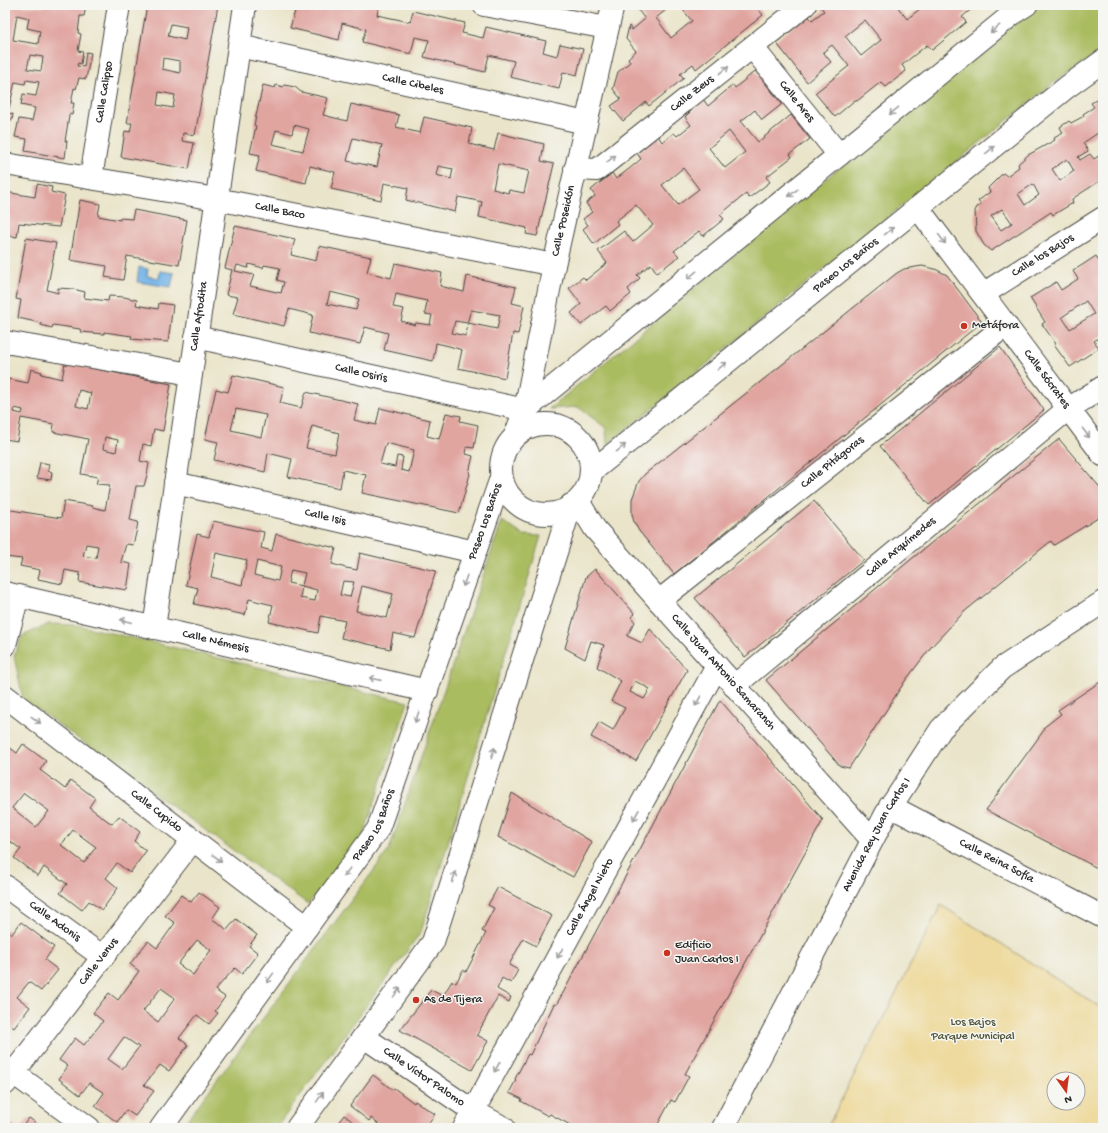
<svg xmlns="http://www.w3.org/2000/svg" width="1108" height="1133" viewBox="0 0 1108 1133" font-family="'Gochi Hand',sans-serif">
<rect width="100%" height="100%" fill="#f6f6f2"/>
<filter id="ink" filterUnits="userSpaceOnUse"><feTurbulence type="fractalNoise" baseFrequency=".025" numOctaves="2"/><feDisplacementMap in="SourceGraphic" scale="8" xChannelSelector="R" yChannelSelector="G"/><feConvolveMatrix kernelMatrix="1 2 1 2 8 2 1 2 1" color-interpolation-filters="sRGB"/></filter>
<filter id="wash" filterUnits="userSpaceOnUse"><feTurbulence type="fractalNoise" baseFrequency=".012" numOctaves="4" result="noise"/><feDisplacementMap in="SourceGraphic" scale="16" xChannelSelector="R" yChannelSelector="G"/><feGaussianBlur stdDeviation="0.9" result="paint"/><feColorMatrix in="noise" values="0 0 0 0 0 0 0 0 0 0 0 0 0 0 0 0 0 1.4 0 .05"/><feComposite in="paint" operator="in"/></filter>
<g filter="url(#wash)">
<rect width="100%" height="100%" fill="#eae5ca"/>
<path fill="#aabc60" stroke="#6a7446" d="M1042 5H1103V50L1052 84 607 445 606 428 578 407 549 409 1010 26Z
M502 521 523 535 541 536 421 932 276 1128H181L389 850Z
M49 624 77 625 408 702 364 834 308 904 23 699 14 656 22 636Z"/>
<path fill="#eeda9e" stroke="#8c8264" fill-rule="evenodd" d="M941 905 1103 1009V1128H827ZM1054 1079H1078V1103H1054Z"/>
<path fill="#73b3e7" stroke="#4f6f89" d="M139 267 148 269 147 276 159 278 160 271 174 273 171 287 137 282Z"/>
<g id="blocks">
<path fill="#e1a5a0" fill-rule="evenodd" d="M5 5 44 7V5H86L84 16H80L78 33 81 34 78 51 83 52 81 64 78 63 77 66 84 67 86 52 91 53 86 79 79 78 76 89 74 88 71 103H74L72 115 69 114V116L65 141H67L65 158 25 151 27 139 15 137 19 119 32 121 35 108 21 105 23 94 36 96 39 82 26 80 25 84 15 82 8 113 13 114 12 120 7 119 5 124V54L8 39H5ZM17 15 29 18 27 28 40 31 38 44 13 40ZM30 55 43 57 41 71 27 69Z
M147 5H218L195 135 183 133 182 141 194 143 189 169 121 157 125 131 130 132 132 123H127ZM171 24 187 27 185 40 168 36ZM163 58 180 61V73L162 69ZM159 92 175 95 173 108 157 105Z
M286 5H331L339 7 340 5H379L377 15 410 22 413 11 465 23 462 33 483 38 486 27 546 41 543 52 557 56 560 44 583 49 577 75 563 72 559 89 510 77 514 61 489 55 485 72 424 57 429 40 415 37 411 54 362 42 366 29 342 23 339 40 290 28 295 11 285 9Z
M576 5H593L592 9Z
M644 5H672L656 18 671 38 692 21 679 5H755L763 15 696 69 693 64 680 74 684 78 649 106 646 102 623 121 611 106 621 99 613 89 618 72 630 62 628 58 636 51 626 39 629 26 632 30 645 19 638 10Z
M819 5H896L907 19 925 5H973L974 7 962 17 966 22 932 50 927 45 902 65 906 71 886 87 881 82 857 101 855 100 835 117 815 93 849 66 832 45 823 52 831 62 807 82 775 41 807 15 812 20 824 11ZM865 20 881 40 861 56 845 36Z
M755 71 782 104 762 120 755 110 741 121 758 142 791 115 810 139 790 154 792 157 766 177 770 182 749 198 746 194 733 204 720 215 724 219 703 236 699 231 674 251 679 256 657 273 651 264 637 275 640 278 628 289 631 294 610 311 606 306 581 325 571 313 581 304 569 288 583 277 586 280 607 263 598 251 624 231 633 242 653 225 636 205 616 221 618 224 594 244 583 229 588 225 583 219 592 212 586 203 595 196 591 190 612 173 616 179 629 169 641 159 637 153 658 136 662 142 674 133 677 136 691 125 685 117 703 99 708 106 733 85 735 88ZM729 131 745 152 725 168 709 148ZM683 168 699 189 678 205 662 185Z
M263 85 275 88 276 85 283 87 284 85 295 87 301 92 328 98 323 115 347 121 351 104 399 115 396 127 420 133 424 117 472 128 469 144 494 150 498 133 544 144 541 161 554 164 537 236 526 234 527 228 479 217 482 202 469 199 458 197 455 212 406 200 408 188 384 183 381 200 331 189 335 172 310 166 306 183 256 171 260 155 250 153 256 126 254 125ZM294 125 309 129 303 151 272 144 276 130 292 134ZM353 138 382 145 377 167 347 161ZM498 164 529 171 524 193 509 190 508 193 493 189ZM438 166 453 169 451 179 436 175Z
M1100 98 1103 99V141L1098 133 1083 143 1088 151 1078 157 1080 160 1090 154 1094 159 1103 153V179L1072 199 1073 203 1053 215 1051 212 991 251 984 245 976 231 975 211 977 207 981 205 978 201 990 192 988 188 1003 173 1007 176 1019 167 1018 164 1028 155 1055 140 1054 138 1063 133 1060 127 1069 121 1071 123 1084 116 1083 114 1094 107 1091 103ZM1067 159 1074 171 1060 181 1052 169ZM1033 184 1039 195 1025 205 1018 194ZM1002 209 1012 223 1001 230 991 216Z
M37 184 52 187 51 192 65 195 59 227 19 223 17 237 5 235V192L35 197Z
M80 200 100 204 98 216 120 220V218L132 219 134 210 187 220 179 265 127 256 123 280 105 277 107 266 70 260Z
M235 226 295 239 291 255 316 261 319 246 371 257 367 272 391 278 395 263 442 273 440 286 464 292 467 276 516 287 512 303 524 306 518 334 513 333 505 378 458 368 462 350 449 346 436 343 433 361 384 350 388 333 365 327 360 344 309 333 313 315 289 309 284 326 233 314 238 297 226 295 232 270 225 268ZM249 264 263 268 264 265 280 268 277 280 284 282 281 293 250 286 254 275 235 271 237 265 248 268ZM330 292 359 299 356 310 327 304ZM396 294 427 301 425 314 432 315 430 325 416 323 415 325 401 321 404 309 393 307ZM471 310 500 315 497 329 468 323 466 336 452 333 455 321 467 323Z
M26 238 56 243 47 290 58 293V288L73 289 85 292 84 298 108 301 109 296 124 297 137 300 136 305 158 309 159 303 173 305 168 342 131 339 132 336 104 332V334L81 332 80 329 67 327 53 325 52 328 41 325V323L18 318 21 300 16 299Z
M1096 256 1101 264 1103 262V335L1094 341 1099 348 1070 367 1054 345 1056 344 1042 324 1045 322 1030 298 1056 282 1061 290 1078 279 1073 271ZM1086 301 1094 314 1070 329 1062 317Z
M922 266 935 269 947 275 982 322 674 574 639 531 634 522 632 514V499L639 481 645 474 897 273 904 269Z
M1000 347 1044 410 929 505 880 446Z
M65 363 171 384 163 431 154 429 151 446 143 444 140 461 149 463 147 475 144 486H136L130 520 138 522 136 533 133 545 126 544 121 562 131 564 127 590 79 582 80 573 65 570 62 584 38 579 40 570 20 566 22 559 5 557V509L61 518 64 501 93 506 92 507 105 510 110 485 96 484 98 477 81 474 88 439 53 432 54 424 21 418 17 441 5 439V383L8 384V379L28 383 31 369 42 372 41 374 62 379ZM79 390 91 393 88 409 76 406ZM15 408 23 410 22 414 14 412ZM105 437 118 440 116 452 103 449ZM86 544 98 546 96 558 83 556Z
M233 375 284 387 280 403 301 408 306 392 358 404 354 420 376 425 380 408 430 420 427 436 439 439 446 413 461 416 460 421 478 425 474 448 467 447 466 454 473 456 469 473 470 474 459 513 362 493 366 475 343 470 340 488 288 477 292 459 268 453 265 472 214 460 218 442 205 439 216 389 228 392ZM236 409 266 415 261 437 231 430ZM312 426 339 433 335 454 306 448ZM386 443 414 450 409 472 401 470 403 457 397 456 395 467 380 464Z
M1059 439 1103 491V515L1054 545 1051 541 964 612 931 647 905 681 849 768 840 766 766 680 914 557Z
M40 462 49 464 48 471 52 472 51 480 37 478Z
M814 501 864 560 745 657 695 598Z
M213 521 264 532 261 548 272 551 276 534 336 548 332 564 346 568 357 570 360 553 436 571 415 638 393 633 390 649 341 638 345 621 321 616 318 633 269 622 273 605 260 602 249 599 245 615 194 604 198 588 186 585 194 547 197 534 209 537ZM216 553 247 560 242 585 211 577ZM257 561 281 567 278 581 254 575ZM291 570 305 573 302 586 317 590 315 601 300 598 302 586 288 583ZM343 581 354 582 350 597 340 595ZM362 586 393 594 387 618 356 611Z
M595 569 635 614 631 617 635 622 627 636 642 643 650 629 687 670 636 761 591 737 599 722 613 730 625 708 611 701 621 681 597 667 604 645 591 641 585 659 565 648 586 577ZM635 681 650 689 644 699 630 692Z
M1103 680V871L986 810 1044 730 1043 728 1061 714 1058 710Z
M720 700 823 820 685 1074 689 1076 675 1102 671 1100 658 1124 662 1126 661 1128H576L550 1114 548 1116 521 1101 522 1099 509 1093 516 1080 515 1079 528 1054 530 1055 554 1004 556 1005 563 993Z
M5 744 17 753 23 744 46 761 40 770 65 789 71 780 95 798 89 807 101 816 112 824 119 816 140 832 134 841 146 851 130 873 117 863 106 878 118 888 102 910 89 901 82 910 60 893 67 884 44 867 38 876 14 858 21 849 5 838ZM24 793 49 811 36 827 12 808ZM73 830 96 847 84 863 61 845Z
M512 793 592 842 573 877 498 837Z
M498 887 552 916 536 946 523 939 509 965 518 970 511 983 502 978 497 989 511 997 509 1002 498 996 477 1035 488 1041 472 1070 400 1030 431 990 443 996 452 981 456 983 463 970 466 972 486 933 482 931 494 908 488 905Z
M199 892 220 907 212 919 220 924 227 930 236 919 257 935 249 946 258 953 242 974 235 968 215 990 225 997 215 1011 218 1013 209 1024 197 1015 179 1038 188 1045 169 1071 160 1065 144 1085 154 1091 135 1116 126 1110 117 1122 95 1106 104 1093 89 1083 80 1095 59 1079 68 1066 59 1060 75 1038 84 1045 103 1021 93 1013 109 993 118 1000 139 971 130 964 148 941 157 948 175 923 165 916 181 895 191 902ZM197 940 211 950 193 975 178 964ZM161 988 175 998 158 1022 143 1011ZM124 1037 139 1047 122 1069 108 1059Z
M21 922 54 947 45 960 58 970 41 991 29 982 17 997 30 1007 14 1028 5 1021V929L12 934Z
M373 1075 393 1090 394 1088 414 1103 415 1101 435 1114 425 1128H383L371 1118 369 1121 350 1106Z
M344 1115 361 1128H334Z
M29 1118 32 1120 42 1128H21Z
M10 1123 17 1128H6Z"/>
</g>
</g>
<g filter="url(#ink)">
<use href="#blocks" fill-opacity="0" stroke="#484743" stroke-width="1"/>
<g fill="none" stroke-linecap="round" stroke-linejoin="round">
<defs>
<g id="minor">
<path d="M484 5 607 28"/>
<path id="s1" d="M239 46 586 123"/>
<path id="s2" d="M753 48 839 155"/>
<path id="s3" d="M5 164 216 199 554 265"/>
<path id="s4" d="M575 169 597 170 805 5"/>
<path id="s5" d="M91 178 119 5"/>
<path id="s6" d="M918 208 1103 455"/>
<path id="s7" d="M983 294 1103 218"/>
<path id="s8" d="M196 337 525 410"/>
<path d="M5 342 191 374"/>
<path id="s9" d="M515 436 525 410 554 265 613 5"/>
<path id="s10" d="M175 483 475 552"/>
<path id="s11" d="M578 501 595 529 872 840"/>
<path id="s12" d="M5 593 427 691"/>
<path id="s13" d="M659 601 1006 325"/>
<path id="s14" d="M154 628 245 5"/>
<path d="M5 645 18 596"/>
<path id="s15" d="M734 686 1068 409 1103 387"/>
<path id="s16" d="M5 696 307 927"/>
<path id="s17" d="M890 806 1103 917"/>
<path id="s18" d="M5 886 103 957"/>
<path id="s19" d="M364 1037 473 1111 504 1128"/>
<path d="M5 1067 89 1128"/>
<path id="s20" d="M5 1084 193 840"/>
<path id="s21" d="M464 1128 717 666"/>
</g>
<g id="tertiary">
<path d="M525 410 1015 12 1026 5"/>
<circle cx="546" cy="469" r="45"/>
<path id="s22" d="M591 472 1067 87 1103 61"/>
<path id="s23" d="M161 1128 378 829 501 478"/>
<path d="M297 1128 433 942 571 505"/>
<path id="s24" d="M723 1128 886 814 941 729 1002 668 1103 602"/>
</g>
</defs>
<use href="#minor" stroke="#484743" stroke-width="24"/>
<use href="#tertiary" stroke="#484743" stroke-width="24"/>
<use href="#minor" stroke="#fff" stroke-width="22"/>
<use href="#tertiary" stroke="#fff" stroke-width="22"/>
</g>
<defs><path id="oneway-shaft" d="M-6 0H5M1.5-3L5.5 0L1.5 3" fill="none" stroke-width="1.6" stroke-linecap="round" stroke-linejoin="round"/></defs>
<g stroke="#a0a0a0">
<use href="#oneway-shaft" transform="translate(995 29) rotate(141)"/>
<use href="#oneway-shaft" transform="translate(724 70) rotate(-38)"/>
<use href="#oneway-shaft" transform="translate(894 111) rotate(141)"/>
<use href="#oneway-shaft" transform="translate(990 150) rotate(-39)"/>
<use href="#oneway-shaft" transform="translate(611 159) rotate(-38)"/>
<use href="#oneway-shaft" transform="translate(793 193) rotate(141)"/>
<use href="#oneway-shaft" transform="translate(889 231) rotate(-39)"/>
<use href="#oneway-shaft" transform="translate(942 239) rotate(53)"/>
<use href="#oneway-shaft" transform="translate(692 275) rotate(141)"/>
<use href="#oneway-shaft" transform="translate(722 366) rotate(-39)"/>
<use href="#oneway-shaft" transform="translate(1086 433) rotate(53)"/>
<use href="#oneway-shaft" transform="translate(621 448) rotate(-39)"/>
<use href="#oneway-shaft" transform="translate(465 581) rotate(109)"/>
<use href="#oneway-shaft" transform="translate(126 621) rotate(-167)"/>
<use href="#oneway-shaft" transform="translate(375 679) rotate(-167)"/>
<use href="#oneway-shaft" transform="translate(698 701) rotate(119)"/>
<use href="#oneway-shaft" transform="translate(417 717) rotate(109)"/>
<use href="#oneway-shaft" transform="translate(36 720) rotate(37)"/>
<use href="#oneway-shaft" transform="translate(493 753) rotate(-73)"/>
<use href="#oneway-shaft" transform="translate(636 815) rotate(119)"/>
<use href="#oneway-shaft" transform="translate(217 858) rotate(37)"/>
<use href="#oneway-shaft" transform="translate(347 872) rotate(126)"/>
<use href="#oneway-shaft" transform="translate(454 877) rotate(-73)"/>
<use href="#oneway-shaft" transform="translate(560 953) rotate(119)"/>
<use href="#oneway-shaft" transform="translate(270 978) rotate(126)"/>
<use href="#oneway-shaft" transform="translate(397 992) rotate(-54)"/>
<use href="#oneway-shaft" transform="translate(497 1067) rotate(119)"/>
<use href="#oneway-shaft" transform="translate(320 1097) rotate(-54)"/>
</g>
</g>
<g fill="#c8321e" stroke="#f6f6f2" stroke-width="1.5">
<circle cx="964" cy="326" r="4"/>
<circle cx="667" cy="953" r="4"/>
<circle cx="416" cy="1000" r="4"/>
</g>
<g text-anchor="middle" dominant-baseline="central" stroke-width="3" stroke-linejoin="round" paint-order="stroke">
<g font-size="12" fill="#2b2b2b" stroke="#f6f6f2">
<text stroke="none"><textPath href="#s1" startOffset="178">Calle Cibeles</textPath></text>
<text stroke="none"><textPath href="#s5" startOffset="87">Calle Calipso</textPath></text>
<text stroke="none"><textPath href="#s4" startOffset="144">Calle Zeus</textPath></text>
<text stroke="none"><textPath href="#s2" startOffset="69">Calle Ares</textPath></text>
<text stroke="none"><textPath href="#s3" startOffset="279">Calle Baco</textPath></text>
<text stroke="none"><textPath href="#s9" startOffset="221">Calle Poseidón</textPath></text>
<text stroke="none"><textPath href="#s7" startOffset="71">Calle los Bajos</textPath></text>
<text stroke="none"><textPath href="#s22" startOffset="328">Paseo Los Baños</textPath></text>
<text stroke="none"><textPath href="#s14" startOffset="315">Calle Afrodita</textPath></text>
<text stroke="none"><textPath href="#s8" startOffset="169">Calle Osiris</textPath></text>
<text stroke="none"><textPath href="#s6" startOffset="214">Calle Sócrates</textPath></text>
<text stroke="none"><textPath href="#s13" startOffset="222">Calle Pitágoras</textPath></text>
<text stroke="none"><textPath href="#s10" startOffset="154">Calle Isis</textPath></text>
<text stroke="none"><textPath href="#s23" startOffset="695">Paseo Los Baños</textPath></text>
<text stroke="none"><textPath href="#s15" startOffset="217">Calle Arquímedes</textPath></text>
<text stroke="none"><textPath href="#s12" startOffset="216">Calle Némesis</textPath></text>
<text stroke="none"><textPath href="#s11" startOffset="225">Calle Juan Antonio Samaranch</textPath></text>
<text stroke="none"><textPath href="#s16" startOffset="190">Calle Cupido</textPath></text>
<text stroke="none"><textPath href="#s23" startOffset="371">Paseo Los Baños</textPath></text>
<text stroke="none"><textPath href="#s24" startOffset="331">Avenida Rey Juan Carlos I</textPath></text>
<text stroke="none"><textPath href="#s17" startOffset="120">Calle Reina Sofía</textPath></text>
<text stroke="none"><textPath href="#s21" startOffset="263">Calle Ángel Nieto</textPath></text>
<text stroke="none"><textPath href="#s18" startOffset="61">Calle Adonis</textPath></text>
<text stroke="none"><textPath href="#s20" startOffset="154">Calle Venus</textPath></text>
<text stroke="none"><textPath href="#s19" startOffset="72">Calle Víctor Palomo</textPath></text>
</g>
<g font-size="12" fill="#2b2b2b" stroke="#f6f6f2" text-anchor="start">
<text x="972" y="326">Metáfora</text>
<text x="675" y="946">Edificio<tspan x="675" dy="14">Juan Carlos I</tspan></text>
<text x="424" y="1000">As de Tijera</text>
</g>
<g font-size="12" fill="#51563b" stroke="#f6f6f2">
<text x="973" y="1023">Los Bajos<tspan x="973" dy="14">Parque Municipal</tspan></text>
</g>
</g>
<rect width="1108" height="1133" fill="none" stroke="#f6f6f2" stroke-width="20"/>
<g transform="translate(1066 1091) rotate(166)"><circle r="19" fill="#f6f6f2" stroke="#a5a5a2"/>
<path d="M0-3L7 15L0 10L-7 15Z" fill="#c8321e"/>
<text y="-6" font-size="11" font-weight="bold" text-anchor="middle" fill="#2b2b2b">N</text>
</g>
</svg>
